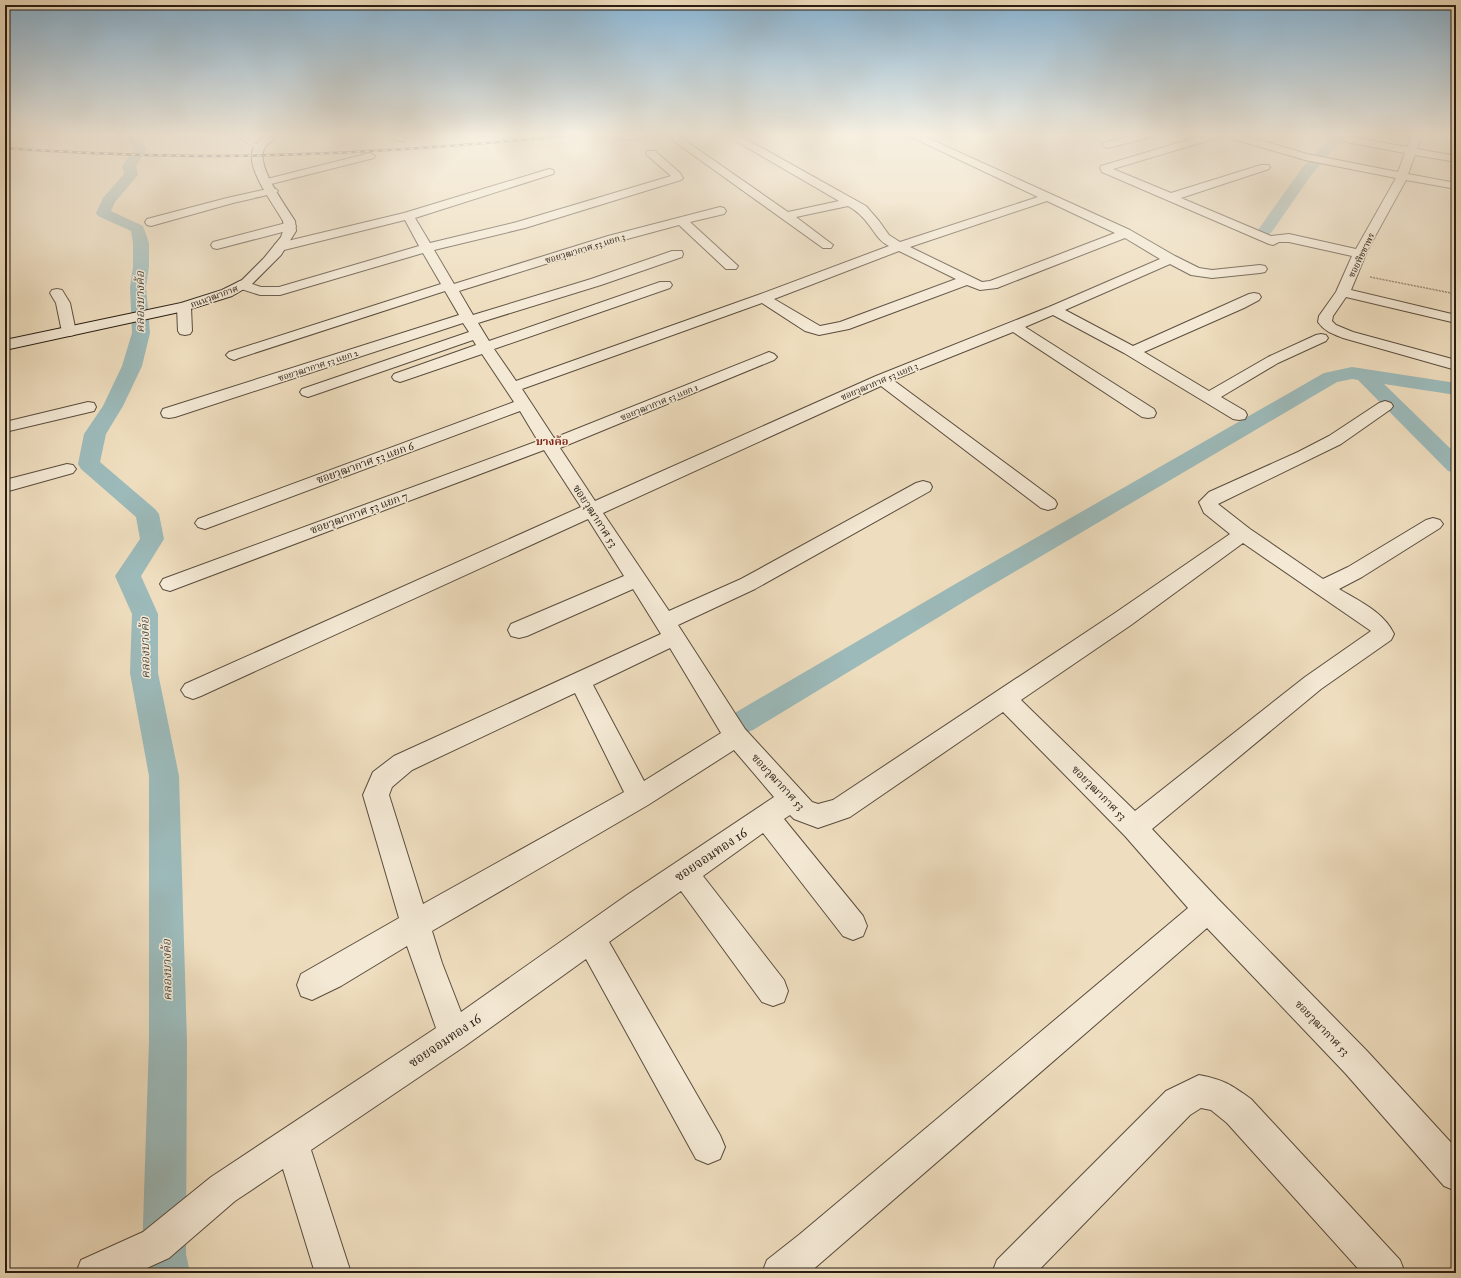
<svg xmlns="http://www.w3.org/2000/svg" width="1461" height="1278" viewBox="0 0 1461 1278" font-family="'IM FELL Great Primer','Noto Serif Thai',serif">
<rect width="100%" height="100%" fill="#eeddbe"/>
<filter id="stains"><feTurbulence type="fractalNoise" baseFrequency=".005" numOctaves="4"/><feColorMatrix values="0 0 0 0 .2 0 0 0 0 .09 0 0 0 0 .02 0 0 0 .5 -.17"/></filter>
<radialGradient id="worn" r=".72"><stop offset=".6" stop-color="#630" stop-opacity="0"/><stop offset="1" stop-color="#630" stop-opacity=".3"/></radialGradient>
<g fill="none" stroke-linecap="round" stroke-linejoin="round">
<path fill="#9cbaba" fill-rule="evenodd" d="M125 134H137L147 149 136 166 138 175 115 202 111 211 143 226 149 243V267L146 287 150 333 142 366 123 406 106 434 100 462 155 509 159 514 164 539 141 576 158 614V673L179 776 187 1042 186 1254 190 1273H144L142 1254 149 1042V776L130 673 132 614 115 576 140 539 136 517 81 469 78 464 84 434 103 406 122 366 132 333 130 287 133 267V243L131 231 98 216 96 213 103 198 124 174 122 166 135 149Z
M1334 134H1347L1312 174 1271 233 1266 235 1261 233 1258 230 1302 168Z
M1352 367 1456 383V395L1384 384 1456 454V473L1448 471 1358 380 1352 379 1337 382 975 595 753 730 743 734 733 730 728 722 733 714 957 583 1324 373Z"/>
<defs>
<path id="lane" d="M234 134H241L263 149 258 150Z"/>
<path id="street" d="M389 134H400L405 139 404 141H396Z
M620 134H648C643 139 621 142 616 137Z
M664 134H676L788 212 839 201 724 134H737L866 206 879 221 889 235 900 242 1038 197 905 134H919L1130 230 1175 256 1199 268 1212 270 1260 265 1265 266 1267 269 1265 272 1260 273 1212 278 1191 275 1170 264 1065 310 1133 346 1249 294 1254 293 1259 294 1261 297 1259 300 1244 308 1144 352 1209 391 1268 357 1316 335 1321 334 1326 335 1328 338 1326 341 1278 363 1221 397 1245 411 1247 415 1245 419 1239 420 1233 419 1124 353 1053 315 1025 327 1154 409 1156 413 1154 417 1148 418 1142 417 1013 332 893 380 1055 500 1057 504 1055 508 1048 510 1041 508 881 386 603 513 669 611 741 579 916 483 923 481 930 483 932 487 930 491 755 589 678 625 745 729 812 802 818 804 833 800 1115 613 1230 534 1204 513 1199 502 1209 492 1298 452 1329 436 1379 403 1385 401 1391 403 1393 406 1391 409 1341 444 1218 504 1250 529 1323 579 1348 567 1426 520 1433 518 1440 520 1443 524 1440 528 1362 577 1339 589C1359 601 1384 612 1394 634L1391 640 1321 689 1152 829 1218 899 1368 1052 1456 1148V1191L1444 1186 1346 1074 1207 928 809 1273H762L767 1260 800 1234 1188 908 1125 836 1003 712 850 817 818 828 794 819 790 815 784 819 863 916 867 926 863 936 853 940 843 936 763 833 703 876 784 980 788 991 784 1002 773 1006 762 1002 681 891 609 942 720 1135 725 1147 720 1159 708 1164 696 1159 586 959 465 1046 311 1150 351 1273H315L283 1169 235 1201 169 1258 136 1273H76L81 1260 143 1232 211 1177 436 1028 407 946 341 986 312 1000 301 996 297 985 301 974 399 918 363 795 373 772 394 756 661 634 633 589 527 636 519 638 511 636 508 630 511 624 624 576 588 519 201 696 193 699 185 696 181 690 185 684 581 507 544 450 170 591 163 589 160 584 163 579 538 441 520 411 205 529 198 527 195 523 198 519 514 402 482 354 406 380 400 382 394 380 392 377 394 374 476 345 473 340 314 395 308 397 302 395 300 392 302 389 469 332 463 323 175 417 169 418 163 417 161 413 163 409 459 315 445 291 239 358 234 360 229 358 226 355 229 352 441 284 423 253 280 295H260L238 288 236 285 238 282 243 281 261 287H279L419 246 405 220 280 251 275 250 274 247 275 244 404 213 549 169 553 170 554 172 553 174 415 218 430 243 517 222 671 176 647 155 646 153 647 151H655L680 173 683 178 681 180 525 228 434 250 454 284 608 236 720 207 724 208 726 211 724 214 690 222 738 266 736 269H726L679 225 616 242 459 291 473 315 591 279 672 251H682L683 254 682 257 601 285 478 323 489 341 660 282H670L672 285 670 288 494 349 516 381 758 295 889 246C879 241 876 234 869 225 863 217 857 211 848 206L796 217 833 245 831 248H823ZM1047 201 1115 233 990 281 982 282 910 247ZM1125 238 1160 259 1049 307 876 376 595 501 560 448 774 360 777 357 774 354 769 352 554 438 522 389 762 303 805 331 819 335 849 329 967 285 980 290 997 288ZM899 251 956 279 840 322 820 326 774 299ZM1243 543 1371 631 1305 677 1135 811 1021 700 1131 625ZM670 648 721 733 644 781 593 685ZM575 693 624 792 423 904 389 795 392 787 412 770ZM734 750 774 797 627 895 461 1012 442 963 432 931 648 805Z
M1139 134H1157L1156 136 1107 148 1102 145 1103 143Z
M1208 134H1239L1307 154 1398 172 1405 153 1346 142 1341 139 1346 136 1407 147 1412 134H1422L1417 149 1456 156V162L1415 155 1408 174 1456 183V189L1406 180 1368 249 1351 290 1456 315V323L1346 297 1333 316 1332 321 1336 325 1353 332 1456 360V370L1343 338C1333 334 1324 331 1318 322L1319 316 1336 292 1352 256 1289 242H1279L1273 245 1269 244 1102 172 1100 168 1101 166ZM1223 136 1305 160 1396 178 1356 249 1289 234 1271 236 1181 198 1269 169 1270 167 1269 165H1261L1171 193 1113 169Z
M370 153 375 156 374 158 267 185 261 182 263 180Z
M272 188 276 189 278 191 276 193 233 203 151 226 147 225 145 222 147 219 227 198Z
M290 222 294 223 296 226 294 229 217 249 213 248 211 245 213 242Z
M57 289 62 290 70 303 76 332 74 335 69 336 64 335 62 332 56 303 50 293 52 290Z
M184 303 189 304 191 307 192 331 190 334 185 335 180 334 178 331 177 307 179 304Z
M88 402 94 403 96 407 94 411 5 432V422Z
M67 464 73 465 76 469 73 473 5 492V480Z
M1199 1075C1224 1080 1230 1084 1251 1099L1400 1260 1405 1273H1362L1227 1123 1211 1110 1201 1108 1190 1115 1036 1273H992L997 1260 1166 1091Z"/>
<path id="secondary" d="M267 134H279C274 140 267 143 264 149 256 167 286 206 295 221L296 231 281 255 251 285 232 296 184 311 5 350V340L181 303 222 290 242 280 264 258 281 237 284 228 283 221C274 205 249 172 252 154 253 145 261 139 267 134Z"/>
</defs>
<use href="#lane" stroke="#5a4d3e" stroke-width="1"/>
<use href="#street" stroke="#5a4d3e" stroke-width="2"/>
<use href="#secondary" stroke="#291d13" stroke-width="2"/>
<path stroke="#291d13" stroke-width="1.5" stroke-dasharray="0.5 1" stroke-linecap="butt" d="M1370 277 1456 294"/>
<use href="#lane" fill="#f4e9d5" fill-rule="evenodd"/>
<use href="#street" fill="#f4e9d5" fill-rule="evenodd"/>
<use href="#secondary" fill="#f4e9d5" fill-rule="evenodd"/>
<defs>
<path id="rail" d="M5 148C78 153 150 156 223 156 344 155 465 146 585 134"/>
</defs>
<use href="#rail" stroke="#291d13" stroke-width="2.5"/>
<use href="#rail" stroke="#f4e9d5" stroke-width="1.5" stroke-dasharray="4.5" stroke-linecap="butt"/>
</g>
<linearGradient id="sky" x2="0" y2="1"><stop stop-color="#89b6d6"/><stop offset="0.43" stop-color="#f7f0e2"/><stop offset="1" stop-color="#f7f0e2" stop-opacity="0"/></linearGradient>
<rect width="1461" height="313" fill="url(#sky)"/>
<g text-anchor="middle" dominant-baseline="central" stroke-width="3" stroke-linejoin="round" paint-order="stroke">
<g font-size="9" fill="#291d13" stroke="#f4e9d5">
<text transform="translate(585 248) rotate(-17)">ซอยวุฒากาศ 53 แยก 3</text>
<text transform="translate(1361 255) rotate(-64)">ซอยพิชชาพร</text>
<text transform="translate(214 296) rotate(-20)">ถนนวุฒากาศ</text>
<text transform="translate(318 365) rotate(-18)">ซอยวุฒากาศ 53 แยก 2</text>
<text transform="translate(879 381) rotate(-23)">ซอยวุฒากาศ 53 แยก 3</text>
<text transform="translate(659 402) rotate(-22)">ซอยวุฒากาศ 53 แยก 1</text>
</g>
<g font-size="11" font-weight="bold" fill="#7a1f14" stroke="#f4e9d5">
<text x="552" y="441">บางค้อ</text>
</g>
<g font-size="11" fill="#291d13" stroke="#f4e9d5">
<text transform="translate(365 463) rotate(-20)">ซอยวุฒากาศ 53 แยก 6</text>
<text transform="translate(359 513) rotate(-20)">ซอยวุฒากาศ 53 แยก 7</text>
<text transform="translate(595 516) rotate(57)">ซอยวุฒากาศ 53</text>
<text transform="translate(778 782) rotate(47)">ซอยวุฒากาศ 53</text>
<text transform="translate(1099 793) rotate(45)">ซอยวุฒากาศ 53</text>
<text transform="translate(1322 1028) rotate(46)">ซอยวุฒากาศ 53</text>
</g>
<g font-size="12" font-style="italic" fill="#4c4c45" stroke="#f4e9d5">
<text transform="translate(140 302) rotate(-90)">คลองบางค้อ</text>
<text transform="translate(145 648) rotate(-91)">คลองบางค้อ</text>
<text transform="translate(167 970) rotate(-91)">คลองบางค้อ</text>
</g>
<g font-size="13" fill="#291d13" stroke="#f4e9d5">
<text transform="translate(711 855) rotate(-34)">ซอยจอมทอง 16</text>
<text transform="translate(445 1041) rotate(-34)">ซอยจอมทอง 16</text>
</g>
</g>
<rect width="1461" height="1278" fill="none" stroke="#eeddbe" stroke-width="20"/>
<rect x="6" y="6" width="1449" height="1266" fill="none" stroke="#291d13" stroke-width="2"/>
<rect x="10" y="10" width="1441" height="1258" fill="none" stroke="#291d13"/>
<rect width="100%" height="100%" filter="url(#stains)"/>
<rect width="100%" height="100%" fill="url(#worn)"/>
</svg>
